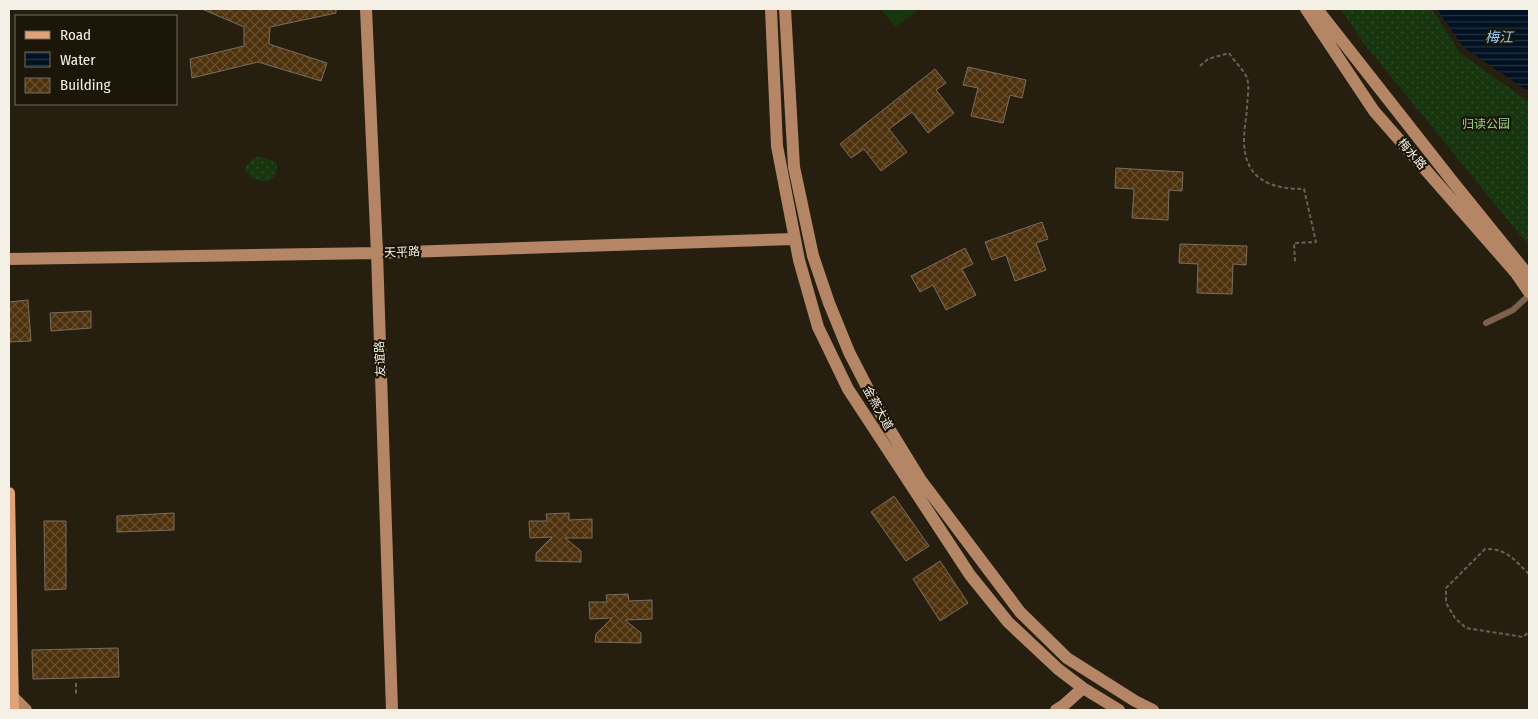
<svg xmlns="http://www.w3.org/2000/svg" width="1538" height="719" viewBox="0 0 1538 719" font-family="'Fira Sans Condensed','Noto Sans SC',sans-serif">
<defs>
<pattern id="grass-dots" width="8" height="8" patternUnits="userSpaceOnUse" patternTransform="scale(1.25)"><rect width="8" height="8" fill="#173610"/><path d="M2 2h.1M6 6h.1" fill="none" stroke="#2e4a27" stroke-width="1.8" stroke-linecap="round"/></pattern>
<pattern id="water-rules" width="6" height="5" patternUnits="userSpaceOnUse" patternTransform="scale(1.25)"><rect width="6" height="5" fill="#001121"/><path d="M0 2.5h6" fill="none" stroke="#263441"/></pattern>
<pattern id="building-cross-hatch" width="8" height="8" patternUnits="userSpaceOnUse" patternTransform="scale(1.25)"><rect width="8" height="8" fill="#4e320d"/><path d="M0 0l8 8M0 8l8-8" fill="none" stroke="#685030"/></pattern>
</defs>
<rect width="100%" height="100%" fill="#261f10"/>
<path fill="url(#grass-dots)" d="M1341 9H1432L1460 53 1529 102V246L1362 41Z
M260 156 276 162C283 184 254 188 245 169 248 161 253 159 260 156Z"/>
<path fill="#173610" d="M881 9H916L917 11 895 27Z"/>
<path fill="url(#water-rules)" d="M1437 9H1529V92L1463 47Z"/>
<path fill="url(#building-cross-hatch)" stroke="#7a6d5f" d="M202 9H336V13L270 27 269 44 327 63 321 81 258 62 192 78 190 59 244 46V27Z
M968 67 1026 80 1022 98 1010 95 1003 123 971 116 978 88 963 85Z
M935 69 946 83 936 90 954 113 928 133 912 112 889 129 907 152 881 171 864 149 851 158 840 144Z
M1116 168 1183 172 1182 191 1169 190 1168 220 1132 218 1134 189 1115 188Z
M1042 222 1048 239 1036 243 1046 270 1015 281 1006 255 992 260 985 242Z
M1180 244 1247 246 1246 265 1233 264 1232 294 1197 293 1198 264 1179 263Z
M965 248 973 264 962 269 976 295 946 310 933 285 920 292 911 276Z
M28 300 31 341 9 342V302Z
M91 311V328L51 331 50 313Z
M894 496 929 546 906 561 871 512Z
M174 513V530L117 532V516Z
M569 513V520L592 519V538H565L581 551V562L536 561V553L552 537 530 538 529 521H547L546 514Z
M44 521H66V589L45 590Z
M940 561 968 603 940 621 913 579Z
M628 594 629 601 652 600V619L625 620 641 633V643L595 642 596 634 612 618 590 619 589 602H607L606 595Z
M118 648 119 677 33 679 32 650Z"/>
<g fill="none" stroke-linecap="round" stroke-linejoin="round">
<path stroke="#686254" stroke-width="2" stroke-dasharray="4 2.5" stroke-linecap="butt" d="M1200 66 1208 59 1229 53C1234 61 1244 70 1247 78 1250 88 1247 99 1247 109 1246 119 1244 130 1244 140 1244 180 1271 189 1304 189L1316 242 1294 243 1295 262
M1529 574C1515 561 1507 548 1485 549L1446 588V603L1455 618 1466 628 1523 637 1529 632
M76 683V696"/>
<path stroke="#7e614d" stroke-width="6" d="M1486 323 1513 310 1526 298"/>
<path stroke="#b48665" stroke-width="12" d="M366 9 377 253 392 710
M771 9 777 146 799 260 818 327 848 389 970 575 1008 622 1058 669 1083 688 1119 710
M785 9 794 167 813 256 829 303 849 352 885 422 920 479 1020 612 1067 658 1135 701 1153 710
M1306 9 1374 111 1516 273 1529 292
M1317 9 1453 182 1529 276
M9 259 377 253 794 239
M12 696 26 710
M1056 710 1064 705 1083 688"/>
<path stroke="#dfa377" stroke-width="12" d="M9 493 13 710"/>
</g>
<g text-anchor="middle" dominant-baseline="central" stroke-width="4.5" stroke-linejoin="round" paint-order="stroke">
<g font-size="12" fill="#91d982" stroke="#1c1608">
<text x="1486" y="124">归读公园</text>
</g>
<g font-size="12" fill="#f4f0e6" stroke="#1c1608">
<text transform="translate(1412 154) rotate(49)">梅水路</text>
<text transform="translate(402 252) rotate(-2)">天平路</text>
<text transform="translate(380 359) rotate(-92)">友谊路</text>
<text transform="translate(878 408) rotate(61)">金燕大道</text>
</g>
<g font-size="14" font-style="italic" fill="#95ccf6" stroke="#1c1608">
<text x="1499" y="37">梅江</text>
</g>
</g>
<rect width="1538" height="719" fill="none" stroke="#f4f0e6" stroke-width="20"/>
<rect x="15" y="15" width="162" height="90" fill="#1c1608" stroke="#726d61"/>
<rect x="25" y="31" width="25" height="8" fill="#dfa377" stroke="#726d61"/>
<text x="60" y="40" font-size="15" fill="#f4f0e6">Road</text>
<rect x="25" y="52" width="25" height="15" fill="url(#water-rules)" stroke="#726d61"/>
<text x="60" y="65" font-size="15" fill="#f4f0e6">Water</text>
<rect x="25" y="78" width="25" height="15" fill="url(#building-cross-hatch)" stroke="#726d61"/>
<text x="60" y="90" font-size="15" fill="#f4f0e6">Building</text>
</svg>
